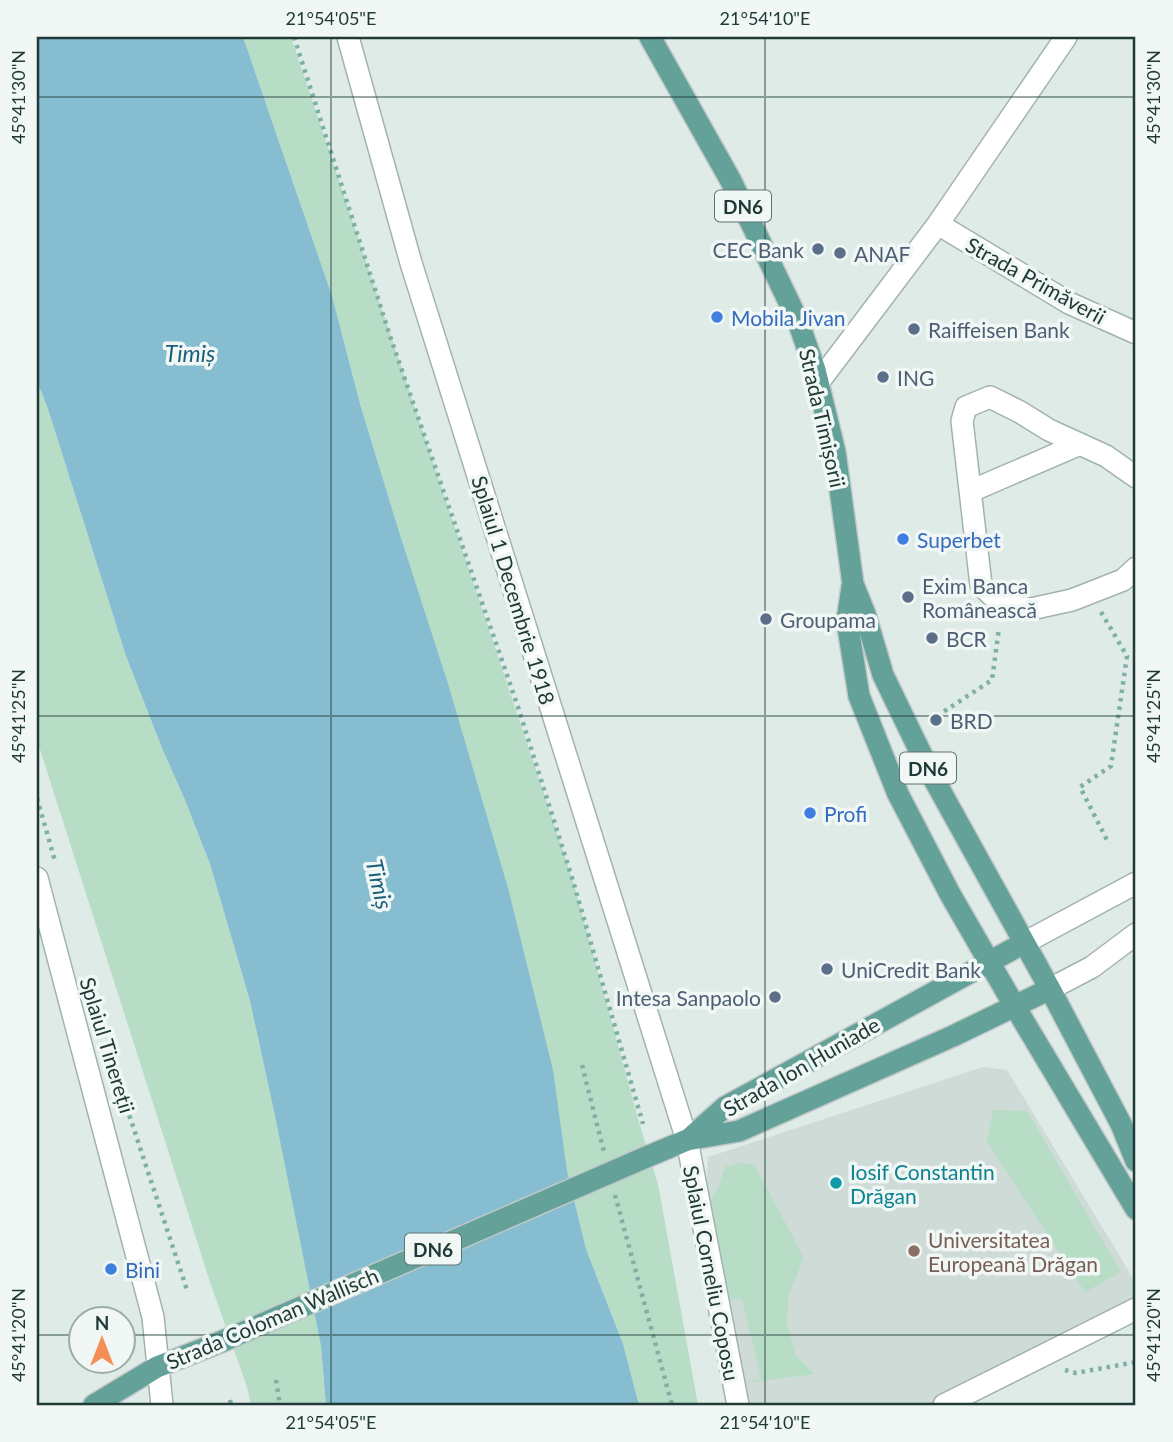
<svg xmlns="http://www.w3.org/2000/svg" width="1173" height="1442" viewBox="0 0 1173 1442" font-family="Lato,sans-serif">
<rect width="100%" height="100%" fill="#dfebe7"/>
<path fill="#cedbd6" d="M983 1067 1007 1070 1136 1283V1308L944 1405H750L721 1300 705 1218 708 1157Z"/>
<path fill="#b8ddc6" d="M243 37H291L573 881 639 1122 658 1184 698 1405H639L623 1344 586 1249 567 1171 401 538 360 404 332 296Z
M37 381 48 409 126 656 162 748 185 800 210 864 250 1001 274 1111 321 1346 326 1405H251L247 1387 210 1282 37 740Z
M993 1110 1027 1111 1121 1272 1085 1292 987 1142Z
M738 1163 754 1164 803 1256 797 1276 788 1296 787 1325 796 1356 815 1374 744 1383 761 1378 742 1299 721 1300 705 1210 719 1186 725 1167Z"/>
<path fill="#86bdd1" d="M37 37H243L332 296 360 404 401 538 449 687 508 888 553 1070 567 1171 586 1249 623 1344 639 1405H326L321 1346 274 1111 250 1001 210 864 185 800 162 748 126 656 48 409 37 381Z"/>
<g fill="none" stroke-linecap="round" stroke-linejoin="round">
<defs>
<path id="minor" d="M348 37 411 263 687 1140 738 1405
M938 224 1069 303 1136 333
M818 383 938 224 1066 37
M1136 477 1106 456 1049 430 1020 412 990 397 966 407 962 421 981 585 1002 605 1031 609 1072 600 1123 580 1136 568
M971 491 1080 444
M37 878 153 1317 162 1405
M944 1405 1136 1309"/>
<path id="tertiary" d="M1024 943 1136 883
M1050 989 1092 967 1136 934"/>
<path id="primary" d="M650 37 731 181 798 321 815 370 835 452 853 584 865 614 883 675 931 774 1050 989 1121 1124 1136 1161
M852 587 847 621 859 696 898 794 950 894 1014 1005 1136 1209
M689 1139 725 1107 1024 943
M644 1158 687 1140 739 1131 953 1036 1050 989
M94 1405 157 1367 223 1341"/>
</defs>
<use href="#minor" stroke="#a2b3af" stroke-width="24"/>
<use href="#tertiary" stroke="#a2b3af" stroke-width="24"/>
<use href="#primary" stroke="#c1c8c7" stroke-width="24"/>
<path stroke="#7fafa6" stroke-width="4.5" stroke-dasharray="3.5 5" stroke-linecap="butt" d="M294 37 390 336 518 707 573 881 643 1124
M1101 612 1127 656 1111 766 1080 787 1109 844
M937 716 992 680 999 628
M37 798 55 861
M582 1065 604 1152
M116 1075 187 1290
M615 1195 672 1405
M1065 1370 1076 1373 1136 1362
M276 1380 280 1405
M230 1400 231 1405"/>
<use href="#minor" stroke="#fff" stroke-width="21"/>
<use href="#tertiary" stroke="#fff" stroke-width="21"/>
<use href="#primary" stroke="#63a199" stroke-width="21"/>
<defs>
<path id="primary-bridge" d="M223 1341 644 1158"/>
</defs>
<use href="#primary-bridge" stroke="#c1c8c7" stroke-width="24" stroke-linecap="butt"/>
<use href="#primary-bridge" stroke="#63a199" stroke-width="21"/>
</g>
<path fill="none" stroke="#203b37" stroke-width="2" stroke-opacity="0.45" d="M331 37V1405M765 37V1405M37 97H1136M37 716H1136M37 1335H80M122 1335H1136"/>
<g fill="#5c6f8a" stroke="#f0f7f5" stroke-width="2.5">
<circle cx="818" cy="249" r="7"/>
<circle cx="840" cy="253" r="7"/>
<circle cx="914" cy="329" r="7"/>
<circle cx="883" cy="377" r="7"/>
<circle cx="908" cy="597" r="7"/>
<circle cx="766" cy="619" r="7"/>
<circle cx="932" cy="638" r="7"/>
<circle cx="936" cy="720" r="7"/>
<circle cx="827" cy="969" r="7"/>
<circle cx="775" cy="997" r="7"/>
</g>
<g fill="#3f7fe0" stroke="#f0f7f5" stroke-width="2.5">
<circle cx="717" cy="317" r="7"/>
<circle cx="903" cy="539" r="7"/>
<circle cx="810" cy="813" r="7"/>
<circle cx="111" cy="1269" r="7"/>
</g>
<circle fill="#0f9aa8" stroke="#f0f7f5" stroke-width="2.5" cx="836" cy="1183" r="7"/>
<circle fill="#8d6e63" stroke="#f0f7f5" stroke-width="2.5" cx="914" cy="1251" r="7"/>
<g text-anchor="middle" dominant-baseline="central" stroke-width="7" stroke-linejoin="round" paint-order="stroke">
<g fill="#f0f7f5" stroke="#5e7370" stroke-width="2">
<rect x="715" y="190.5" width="56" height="31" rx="5"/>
<rect x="900" y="752.5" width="56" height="31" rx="5"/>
<rect x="405" y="1233.5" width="56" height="31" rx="5"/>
</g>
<g font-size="19" font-weight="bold" fill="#203b37">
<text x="743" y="206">DN6</text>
<text x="928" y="768">DN6</text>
<text x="433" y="1249">DN6</text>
</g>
<g font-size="21" fill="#4e5e75" stroke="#f0f7f5" text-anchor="start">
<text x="804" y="249" text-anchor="end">CEC Bank</text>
<text x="854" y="253">ANAF</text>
<text x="928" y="329">Raiffeisen Bank</text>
<text x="897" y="377">ING</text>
<text x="922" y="585">Exim Banca<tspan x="922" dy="24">Românească</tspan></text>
<text x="780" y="619">Groupama</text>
<text x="946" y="638">BCR</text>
<text x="950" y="720">BRD</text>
<text x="841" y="969">UniCredit Bank</text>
<text x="761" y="997" text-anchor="end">Intesa Sanpaolo</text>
</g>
<g font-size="21" fill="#203b37" stroke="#f0f7f5">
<text transform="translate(1036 280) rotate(29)">Strada Primăverii</text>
<text transform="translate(823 418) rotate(77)">Strada Timișorii</text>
<text transform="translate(514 590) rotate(73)">Splaiul 1 Decembrie 1918</text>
<text transform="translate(108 1045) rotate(73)">Splaiul Tinereții</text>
<text transform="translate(801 1066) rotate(-30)">Strada Ion Huniade</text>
<text transform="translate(712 1273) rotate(79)">Splaiul Corneliu Coposu</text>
<text transform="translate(272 1318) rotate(-23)">Strada Coloman Wallisch</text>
</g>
<g font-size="21" fill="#366cbe" stroke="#f0f7f5" text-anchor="start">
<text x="731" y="317">Mobila Jivan</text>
<text x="917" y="539">Superbet</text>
<text x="824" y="813">Profi</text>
<text x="125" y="1269">Bini</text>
</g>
<g font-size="21" fill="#0d838f" stroke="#f0f7f5" text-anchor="start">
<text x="850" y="1171">Iosif Constantin<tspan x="850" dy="24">Drăgan</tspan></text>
</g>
<g font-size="21" fill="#785e54" stroke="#f0f7f5" text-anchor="start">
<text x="928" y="1239">Universitatea<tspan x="928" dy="24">Europeană Drăgan</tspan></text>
</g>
<g font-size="23" font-style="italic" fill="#1a5d78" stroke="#f0f7f5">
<text x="190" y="353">Timiș</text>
<text transform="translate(380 884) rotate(77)">Timiș</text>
</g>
</g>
<rect width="1173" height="1442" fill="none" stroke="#f0f7f5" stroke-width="77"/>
<g transform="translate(102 1340)"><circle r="33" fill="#f0f7f5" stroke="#9daca9" stroke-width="2"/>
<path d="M0-5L12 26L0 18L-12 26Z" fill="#f48e54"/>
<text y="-10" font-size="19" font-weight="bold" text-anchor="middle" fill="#203b37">N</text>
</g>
<rect x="38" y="38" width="1096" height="1366" fill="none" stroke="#203b37" stroke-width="2.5"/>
<g font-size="18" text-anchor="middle" fill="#203b37">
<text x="331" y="25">21°54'05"E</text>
<text x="765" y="25">21°54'10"E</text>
<text transform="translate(19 97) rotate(-90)" y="6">45°41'30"N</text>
<text transform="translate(1154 97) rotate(-90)" y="6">45°41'30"N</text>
<text transform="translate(19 716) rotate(-90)" y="6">45°41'25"N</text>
<text transform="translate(1154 716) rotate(-90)" y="6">45°41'25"N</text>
<text transform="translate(19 1335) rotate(-90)" y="6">45°41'20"N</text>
<text transform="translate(1154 1335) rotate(-90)" y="6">45°41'20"N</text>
<text x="331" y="1429">21°54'05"E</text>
<text x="765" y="1429">21°54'10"E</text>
</g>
</svg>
